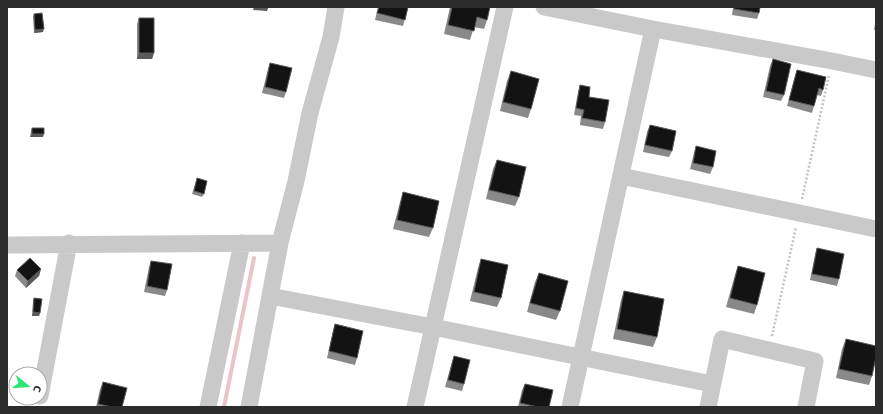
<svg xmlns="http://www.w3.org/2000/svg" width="883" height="414" viewBox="0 0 883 414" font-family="'Source Sans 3',sans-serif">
<rect width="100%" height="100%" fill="#fff"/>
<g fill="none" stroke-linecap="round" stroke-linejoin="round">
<path stroke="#ebc4c9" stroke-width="4" d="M224 407 254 258"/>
<path stroke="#c3c3c3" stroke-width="2.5" stroke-dasharray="2 2" stroke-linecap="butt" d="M802 199 829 75
M772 336 796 227"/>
<path stroke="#c9c9c9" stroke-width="17" d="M505 7 433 327 712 384
M544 7 653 29 832 61 876 70
M621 176 876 229
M7 245 280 243
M270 296 433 327 415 407
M40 396 69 243
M208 407 242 243
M249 407 280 243 296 181 310 113 331 37 336 7
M570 407 653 29
M708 407 722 339 815 361 806 407"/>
</g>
<path fill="#898989" d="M378 7H408L403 26 375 20Z
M450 7H490L487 20 484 29 474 27 470 40 444 34Z
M733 7H760L759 13 757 19 732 15Z
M34 14 43 32 34 33 33 17Z
M139 18 154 53 152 59H137V24Z
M876 18V30H874Z
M773 59 784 95 781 101 763 97 770 66Z
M270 63 286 92 284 98 262 93 268 69Z
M797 70 823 90 821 96 817 95 812 113 787 106 795 76Z
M511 71 531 109 528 118 500 111 507 81Z
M580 85 589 97 605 122 603 129 580 125 581 116 574 115 578 92Z
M650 125 672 151 669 157 643 152 647 132Z
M32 128 43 137H30L31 131Z
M696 146 713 167 710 174 690 169 694 153Z
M497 160 519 197 515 206 486 199 493 169Z
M197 178 204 194 202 197 192 194Z
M403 192 433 228 429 237 393 229 400 202Z
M817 248 839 279 837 286 810 280 815 255Z
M481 259 501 298 497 307 470 301 478 268Z
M151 261 167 290 165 296 144 292 149 267Z
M738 266 757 305 754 314 726 307 735 275Z
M41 269 39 276 26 288 15 276 17 270Z
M539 273 560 311 556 320 527 312 535 282Z
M624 291 657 337 653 347 613 339 621 300Z
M34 298 40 313 39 316H32L33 301Z
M335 324 357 358 355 365 327 358 333 331Z
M846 339 872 376 869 385 836 378 842 349Z
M454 356 464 384 462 391 445 387 452 362Z
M103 382 122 407H96L100 389Z
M525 384 549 407H518L522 390Z"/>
<path fill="#5a5a5a" d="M254 7 268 8 267 11 253 10Z
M44 29 43 32 34 33 35 30Z
M139 53H154L152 59H137Z
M32 134H44L43 137H30Z
M41 269 39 276 26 288 28 281Z
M33 312 40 313 39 316H32Z"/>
<path fill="#131313" stroke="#5a5a5a" d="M254 7H268V8Z
M379 7H408L405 20 377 13Z
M452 7H490L487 20 477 17 474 31 448 25Z
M734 7H760L759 13 734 9Z
M42 13 44 29 35 30 34 14Z
M139 18H154V53H139Z
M773 59 791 64 784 95 766 91Z
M270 63 292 68 286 92 265 87Z
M797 70 826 77 823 90 819 88 814 106 789 100Z
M511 71 539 79 531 109 503 102Z
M580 85 590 87 589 97 609 100 605 122 582 118 584 110 576 108Z
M650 125 676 131 672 151 645 145Z
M32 128H44V134H32Z
M696 146 716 151 713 167 693 163Z
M497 160 526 167 519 197 489 190Z
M197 178 207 181 204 194 194 191Z
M403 192 439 201 433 228 397 220Z
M817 248 844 254 839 279 812 274Z
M30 258 41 269 28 281 17 270Z
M481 259 508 265 501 298 474 292Z
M151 261 172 264 167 290 147 286Z
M738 266 765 273 757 305 730 298Z
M539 273 568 281 560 311 530 303Z
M624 291 664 299 657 337 617 329Z
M34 298 42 299 40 313 33 312Z
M335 324 363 331 357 358 329 351Z
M846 339 876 346V357L872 376 839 369Z
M454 356 470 360 464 384 448 380Z
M103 382 127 388 122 407H112L98 404Z
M525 384 553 390 549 407H538L520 403Z"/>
<rect width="883" height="414" fill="none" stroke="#2c2c2c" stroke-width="16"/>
<g transform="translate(28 386) rotate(107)"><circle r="19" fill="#ffffff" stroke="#ababab"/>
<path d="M0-3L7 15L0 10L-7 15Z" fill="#2ae778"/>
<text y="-6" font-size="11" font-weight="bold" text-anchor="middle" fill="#2c2c2c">С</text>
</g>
</svg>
